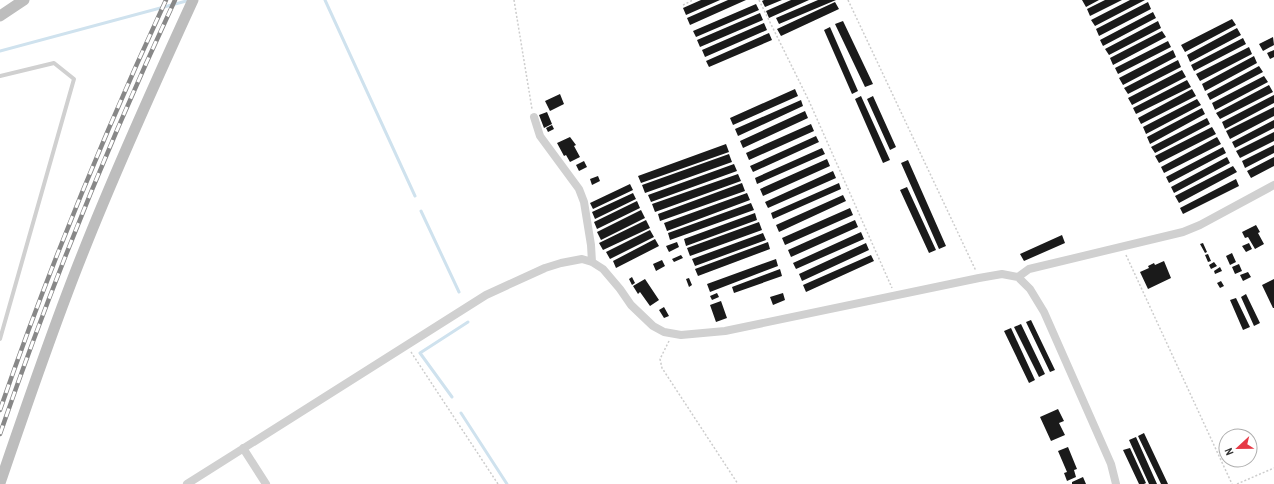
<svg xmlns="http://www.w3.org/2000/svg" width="1274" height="484" viewBox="0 0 1274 484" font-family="'Archivo Narrow',sans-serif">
<rect width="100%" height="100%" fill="#fff"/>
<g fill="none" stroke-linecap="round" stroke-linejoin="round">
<path stroke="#cfe2ee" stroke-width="3" d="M325 0 415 196
M0 51 190 0
M421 211 459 292
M452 397 420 353 468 322
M461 413 507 484"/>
</g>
<path fill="#1a1a1a" d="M701 0H720L686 15 683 8Z
M728 0H746L690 25 687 18Z
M764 0H782L765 7 762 1Z
M791 0H809L769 18 766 11Z
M818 0H836L779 24 776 18Z
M1082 0H1099L1086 7Z
M1105 0H1122L1090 16 1087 9Z
M1130 0H1145L1095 26 1091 20Z
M835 2 839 9 781 36 777 29Z
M1148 2 1151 9 1099 36 1096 29Z
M756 4 759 10 696 37 693 31Z
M1153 12 1156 18 1103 46 1100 40Z
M760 13 763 20 700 47 697 40Z
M1232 19 1236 25 1185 52 1181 45Z
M843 21 873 84 865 87 835 24Z
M1158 21 1161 28 1109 55 1105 49Z
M764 23 767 30 705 57 702 50Z
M830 27 858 91 852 94 824 30Z
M1237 28 1241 35 1190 62 1187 55Z
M1162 31 1166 37 1113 65 1110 58Z
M769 33 772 40 709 67 706 61Z
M1273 37 1274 45 1263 51 1259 44Z
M1243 38 1246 44 1194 71 1191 65Z
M1168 41 1171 47 1118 74 1115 68Z
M1249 47 1252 54 1200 81 1196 74Z
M1173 50 1176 57 1123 85 1119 78Z
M1274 50V57L1270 59 1267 53Z
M1254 56 1257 63 1205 91 1202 84Z
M1178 60 1181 67 1128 94 1124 88Z
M1259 66 1263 72 1210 100 1207 94Z
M1182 70 1186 77 1132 105 1128 98Z
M1264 76 1268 82 1215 110 1212 103Z
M1187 80 1191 87 1136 114 1133 108Z
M1269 85 1273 92 1220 119 1216 113Z
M795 89 798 96 733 125 730 118Z
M1192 89 1196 96 1141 124 1138 118Z
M560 94 564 104 550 111 545 101Z
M1274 95V103L1225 129 1222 122Z
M861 96 890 160 883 163 855 99Z
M873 96 896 147 890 150 867 99Z
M1197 99 1201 105 1146 134 1143 127Z
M801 100 803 106 738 136 735 129Z
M1274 107V116L1230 139 1226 131Z
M1202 108 1205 114 1150 144 1147 137Z
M805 111 808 118 743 148 740 141Z
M547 112 552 124 544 128 539 115Z
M1207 118 1210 124 1155 153 1151 147Z
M1274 120V128L1235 148 1232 142Z
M811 124 814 131 749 160 746 153Z
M552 125 554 129 548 132 546 128Z
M1212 127 1216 134 1159 163 1155 156Z
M1274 132V141L1240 158 1236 151Z
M816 136 819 142 753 172 750 166Z
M570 137 576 145 574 146 580 157 570 162 566 155 564 156 557 143Z
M1217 137 1221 144 1164 173 1161 167Z
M726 144 729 152 641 183 638 176Z
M1274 145V153L1245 168 1242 161Z
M1223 147 1226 153 1169 183 1166 177Z
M822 148 825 154 757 184 755 178Z
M729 154 732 162 645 193 642 185Z
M1227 157 1230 163 1174 193 1171 187Z
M1274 157V166L1251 178 1247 171Z
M827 159 830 166 763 196 760 189Z
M908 160 946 246 939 249 901 163Z
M584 161 587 167 579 171 576 165Z
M734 164 737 171 651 202 648 195Z
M1233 166 1237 172 1179 203 1175 196Z
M833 171 836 178 768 208 765 202Z
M738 174 741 181 655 212 652 204Z
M598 176 600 181 592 185 590 179Z
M1236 179 1239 186 1183 214 1180 208Z
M742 183 745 191 660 221 658 214Z
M839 183 841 189 773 219 771 213Z
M630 184 633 190 593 209 590 203Z
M907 187 936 250 929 253 900 190Z
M633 193 636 199 595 219 592 212Z
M747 193 750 200 667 231 664 223Z
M843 195 846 201 779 232 776 225Z
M637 201 640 208 597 229 594 222Z
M751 203 754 210 670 240 668 233Z
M850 208 853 215 785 245 782 238Z
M641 210 645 218 601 240 597 232Z
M755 213 757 220 686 246 684 239Z
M646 220 650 228 603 250 599 243Z
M855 220 858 227 791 257 788 250Z
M759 222 762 230 690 256 687 248Z
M1256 225 1260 232 1258 233 1264 244 1255 249 1248 237 1245 238 1242 232Z
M650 230 654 237 610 259 606 252Z
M861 232 864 239 796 269 793 263Z
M763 233 766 240 695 266 692 259Z
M1062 235 1065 243 1024 261 1020 254Z
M655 239 659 246 616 268 613 261Z
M677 242 679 247 669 252 666 246Z
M768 242 770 249 698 276 695 269Z
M866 243 869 250 802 281 799 274Z
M1203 243 1207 252 1205 253 1200 244Z
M1249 243 1252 249 1246 252 1242 246Z
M1232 253 1236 262 1230 265 1226 256Z
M1208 254 1211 261 1208 262 1205 255Z
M681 255 683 258 674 262 672 259Z
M871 255 874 261 806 292 803 285Z
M776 259 778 266 710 292 707 284Z
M662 260 665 266 656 271 653 264Z
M1164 261 1171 278 1148 289 1140 272 1149 268 1148 266 1154 263 1155 265Z
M1214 262 1217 266 1211 269 1209 265Z
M1239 264 1242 271 1235 274 1232 267Z
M1220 267 1222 271 1215 274 1214 271Z
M780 269 782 276 734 293 732 287Z
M1248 272 1251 277 1243 281 1240 275Z
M632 277 635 283 632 285 629 279Z
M689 278 692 285 689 287 686 279Z
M645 279 659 300 650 306 640 292 638 294 633 286Z
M1274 279V308H1273L1262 285Z
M1221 281 1224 286 1220 288 1217 283Z
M717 293 719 297 712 300 710 296Z
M783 293 785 300 773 305 770 297Z
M1246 294 1260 323 1254 326 1241 297Z
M1236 298 1250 327 1243 330 1230 300Z
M721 301 727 318 716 322 710 305Z
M664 307 669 316 664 318 659 310Z
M1031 320 1055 370 1050 372 1026 322Z
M1021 324 1045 374 1039 377 1014 327Z
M1011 328 1035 380 1029 383 1004 331Z
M1058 409 1064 421 1059 423 1065 435 1051 441 1040 417Z
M1144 433 1168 484H1161L1138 436Z
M1136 437 1157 484H1149L1129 440Z
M1068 447 1077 469 1074 470 1076 477 1067 481 1064 473 1067 472 1058 451Z
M1130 448 1146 483 1144 484H1139L1123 450Z
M1083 477 1086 484H1072V482Z"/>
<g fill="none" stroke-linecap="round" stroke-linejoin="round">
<path stroke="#cdcdcd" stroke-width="1.5" stroke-dasharray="2 2" stroke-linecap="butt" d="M514 0 532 109
M759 0 809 101 892 288
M848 0 976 271
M683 5 693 0
M1126 255 1232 484
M669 341 660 359 662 368 738 484
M411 352 498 484
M1237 484 1274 468"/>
<path stroke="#d0d0d0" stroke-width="4" d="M0 76 54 63 74 79 0 339"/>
<path stroke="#d0d0d0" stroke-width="8" d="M534 117 540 136 579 189 584 202 591 245 592 262
M1018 277 1030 289 1044 312 1111 464 1116 484
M243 448 266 484
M187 484 486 295 545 268 561 263 582 259 592 262 603 269 620 289 631 305 653 326 664 332 681 335 725 331 979 278 1002 274 1018 277 1029 269 1183 232 1200 225 1274 185"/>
<path stroke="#bdbdbd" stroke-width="11" d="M0 16 24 0
M0 483C26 407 52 330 82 255 116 169 154 85 193 0"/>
<defs>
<path id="rail" d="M0 410C48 271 104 134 166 0
M0 434C51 286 109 142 175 0"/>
</defs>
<use href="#rail" stroke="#888" stroke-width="4.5"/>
<use href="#rail" stroke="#fff" stroke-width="3" stroke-dasharray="9" stroke-linecap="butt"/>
</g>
<g transform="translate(1238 448) rotate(248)"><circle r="19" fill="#ffffff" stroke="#adadad"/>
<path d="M0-3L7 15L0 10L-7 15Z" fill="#e63946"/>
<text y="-6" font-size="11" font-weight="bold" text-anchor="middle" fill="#333333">N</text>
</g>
</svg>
